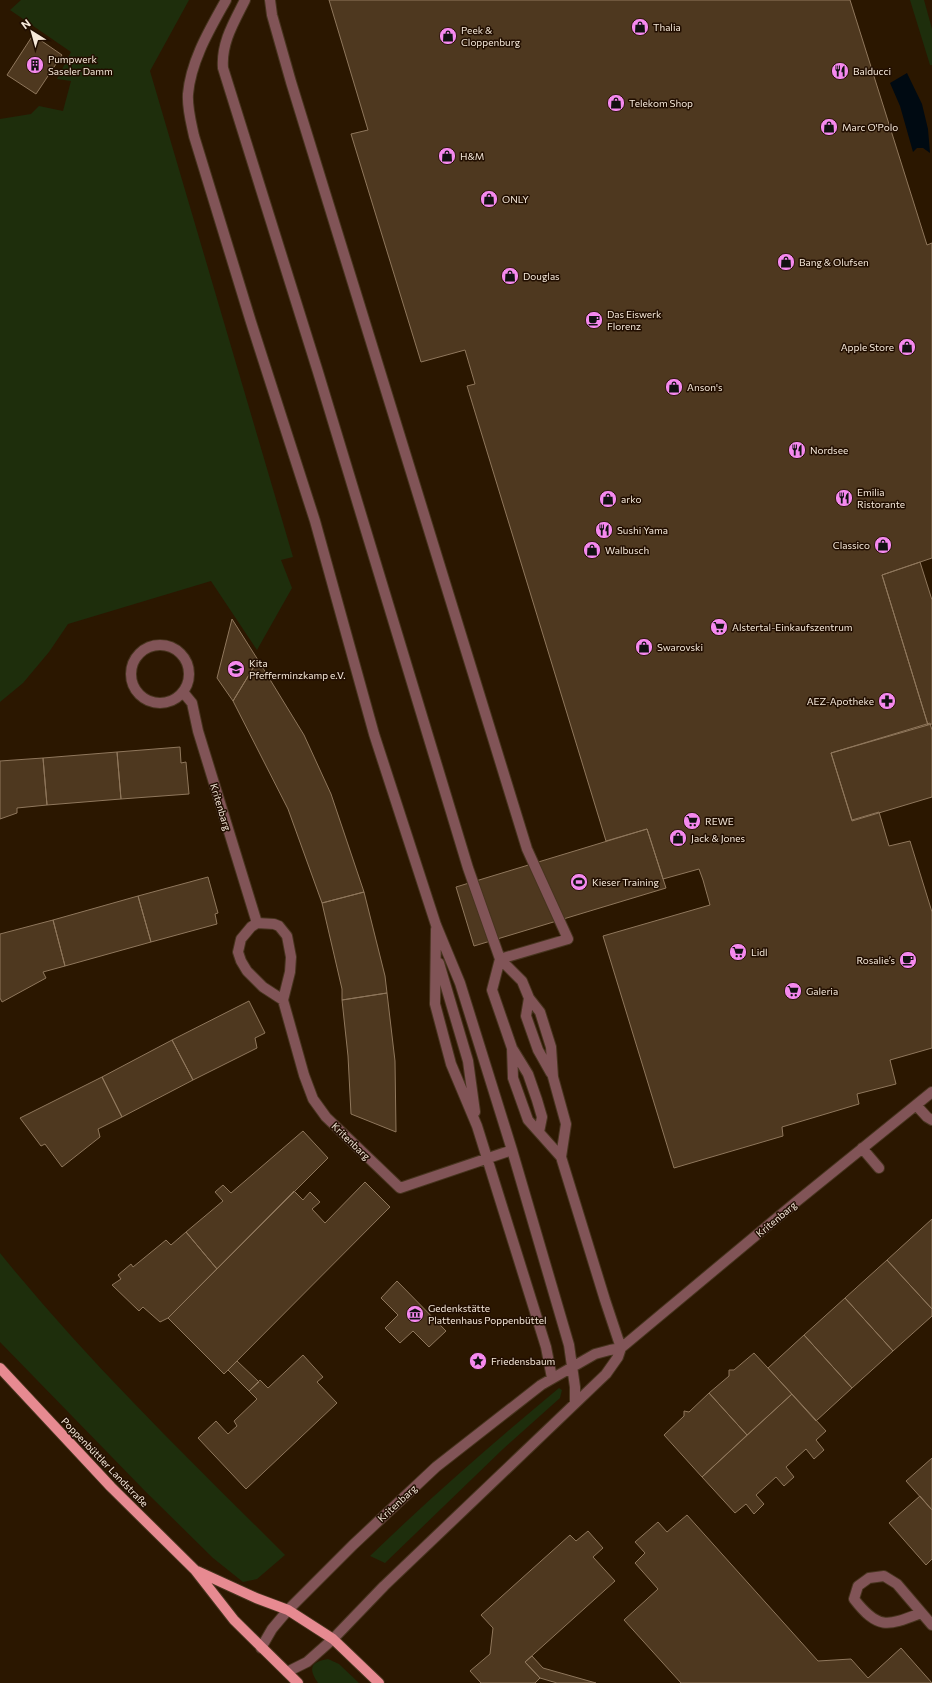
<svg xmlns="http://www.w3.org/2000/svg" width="932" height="1683" viewBox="0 0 932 1683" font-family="Commissioner,sans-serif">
<rect width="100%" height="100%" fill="#2b1700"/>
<path fill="#1e2e0c" d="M21 0H189L150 71 293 557 281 560 292 588 257 650 211 581 68 624 49 652 23 683 0 702V119L31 114 39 106 63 111 71 81 57 79 71 52 10 10Z
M910 0H924L932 29V65H930Z
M0 1253C87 1361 187 1457 285 1555L257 1579 243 1582 213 1558 145 1491 0 1342Z
M559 1388 562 1390 560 1398 503 1449 385 1563 370 1556C431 1497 494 1442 559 1388Z
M328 1659 339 1664 359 1683H318C307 1667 312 1662 328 1659Z"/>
<path fill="#000a12" d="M907 73 922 104 928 129 930 153 923 148H917L913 152 900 106 890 83Z"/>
<path fill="#4e381f" stroke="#8f775c" d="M329 0H850L927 245 932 243V558L882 575 928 725 831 753 852 820 879 812 889 846 910 841 932 912V1048L890 1060 896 1084 857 1094 859 1104 782 1127 783 1136 674 1168 603 936 710 905 703 880 699 869 663 879 647 829 606 841 467 386 475 384 465 350 421 362 351 134 368 130Z
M33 35 62 55 36 94 7 75Z
M920 562 932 600V724L928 725 882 575Z
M232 619 258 660 233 701 217 678Z
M258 660 304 735 331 794 364 892 322 903 288 809 233 701Z
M930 723 932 730V797L852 821 831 753Z
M180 747 181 763 186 762 189 794 121 799 117 752Z
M117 752 121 799 47 805 43 758Z
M43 758 47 805 17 808V813L0 819V761Z
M647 829 666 888 474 946 456 887Z
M208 877 218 913 215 914 217 924 151 942 138 896Z
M364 892 385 976 387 993 342 1000V989L322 903Z
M138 896 151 942 65 966 53 920Z
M53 920 65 966 43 972 46 978 2 1002 0 998V934Z
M387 993 395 1061 396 1132 351 1114 348 1056 342 1000Z
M249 1001 265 1033 255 1038 257 1048 193 1080 172 1040Z
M172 1040 193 1080 122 1117 102 1077Z
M102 1077 122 1117 98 1129 100 1137 62 1167 45 1144 41 1146 20 1118Z
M303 1131 328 1158 217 1269 186 1232 223 1201 215 1192 223 1185 231 1193Z
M365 1182 390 1207 224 1374 168 1318 294 1191 303 1200 310 1192 320 1202 312 1209 325 1223Z
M932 1219V1309L887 1260Z
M186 1232 217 1269 168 1318 160 1322 143 1307 139 1311 112 1285 121 1279 118 1275 131 1264 133 1267 166 1240 171 1245Z
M887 1260 932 1309V1316L893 1351 845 1298Z
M397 1281 446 1331 429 1347 413 1331 400 1343 385 1328 398 1315 381 1298Z
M845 1298 893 1351 852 1388 804 1335Z
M804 1335 852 1388 816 1421 768 1368Z
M754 1353 792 1394 747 1435 709 1393 729 1376V1370H734Z
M303 1355 323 1377 317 1382 337 1403 246 1489 198 1438 216 1421 228 1434 237 1426 234 1421 257 1399 249 1391 260 1380 268 1388Z
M237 1361 259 1382 249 1391 228 1370Z
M709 1393 747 1435 702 1477 664 1435 684 1416V1411L689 1412Z
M792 1394 826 1431 816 1440 824 1450 814 1459 806 1449 786 1467 794 1477 784 1486 776 1477 756 1495 764 1504 754 1514 746 1504 735 1513 702 1477Z
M932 1458V1510L906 1481Z
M920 1496 932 1510V1559L926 1565 889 1523Z
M687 1515 818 1661 851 1659 868 1678 901 1648 932 1683H681L624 1620 658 1589 635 1563 645 1553 635 1542 658 1522 667 1532Z
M588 1531 603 1548 593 1557 615 1581 525 1662 540 1678 535 1683H481L470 1671 490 1654 493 1628 481 1615 570 1535 576 1541Z
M532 1656 543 1668 596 1683H557L540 1678 525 1662Z"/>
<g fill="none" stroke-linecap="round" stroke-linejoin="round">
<defs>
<path id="minor" d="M226 0C210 29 191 60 188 94 187 108 191 122 194 136L251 322 315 521 374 734 436 925 460 983 512 1150 569 1345 575 1387V1403
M245 0C234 22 221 43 223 68L318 372 468 868 500 959 522 981 529 998 540 1012 551 1047 553 1077 566 1124 561 1157 605 1300 621 1348
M270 0 272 15 291 82 527 849 568 939 500 959
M131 674a29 29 0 1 1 58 0a29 29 0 1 1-58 0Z
M183 692 192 703 198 731 257 923
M436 929 435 1004 451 1064 477 1126 546 1347 552 1378
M500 959 492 990 512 1048 528 1074 537 1100 542 1117 539 1132
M439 963 468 1061 475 1112
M529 998 526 1016 538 1050 551 1073
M283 1000 263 987 247 971 241 961 238 952 241 939 251 927 257 923 274 924 279 926 287 936 291 957 290 972 283 1000 304 1075 313 1099 326 1117 400 1188 512 1150
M512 1048 513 1078 528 1120 561 1157
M916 1105 927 1117 932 1120
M862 1148 879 1168
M921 1613C887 1626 878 1630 854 1599L858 1586 869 1578 884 1576 897 1584 932 1625
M261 1648 272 1629 288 1610 353 1545 436 1467 541 1385 595 1354 610 1350 621 1348 796 1202 932 1092
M287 1672 307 1662 333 1639 384 1586 606 1374 618 1357 621 1348"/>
<path id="major" d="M0 1368 111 1487 195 1570 234 1620 298 1683
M197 1571 256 1598 288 1610 333 1639 379 1683"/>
</defs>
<use href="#minor" stroke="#47341e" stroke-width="12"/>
<use href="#major" stroke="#47341e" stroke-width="12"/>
<use href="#minor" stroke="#815457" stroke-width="10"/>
<use href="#major" stroke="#e78a91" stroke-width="10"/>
</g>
<defs>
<symbol id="shop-disc" viewBox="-11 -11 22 22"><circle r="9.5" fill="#f589ee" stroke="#210e00"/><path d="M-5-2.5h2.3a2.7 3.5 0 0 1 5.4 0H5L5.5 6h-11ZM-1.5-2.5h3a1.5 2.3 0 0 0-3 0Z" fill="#111"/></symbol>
<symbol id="building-disc" viewBox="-11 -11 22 22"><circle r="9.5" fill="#f589ee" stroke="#210e00"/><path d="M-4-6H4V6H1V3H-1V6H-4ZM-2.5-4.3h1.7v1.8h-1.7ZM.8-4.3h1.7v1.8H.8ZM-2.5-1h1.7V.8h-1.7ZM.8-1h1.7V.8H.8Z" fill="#111"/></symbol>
<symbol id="restaurant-disc" viewBox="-11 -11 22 22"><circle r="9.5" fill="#f589ee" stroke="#210e00"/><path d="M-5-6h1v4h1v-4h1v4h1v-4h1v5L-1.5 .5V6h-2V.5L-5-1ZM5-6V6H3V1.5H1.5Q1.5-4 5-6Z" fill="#111"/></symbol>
<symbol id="cafe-disc" viewBox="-11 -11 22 22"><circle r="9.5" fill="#f589ee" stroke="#210e00"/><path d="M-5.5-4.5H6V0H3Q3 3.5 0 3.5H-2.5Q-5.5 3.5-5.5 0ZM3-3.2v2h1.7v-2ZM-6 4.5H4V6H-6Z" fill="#111"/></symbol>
<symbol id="supermarket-disc" viewBox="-11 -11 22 22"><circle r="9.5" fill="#f589ee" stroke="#210e00"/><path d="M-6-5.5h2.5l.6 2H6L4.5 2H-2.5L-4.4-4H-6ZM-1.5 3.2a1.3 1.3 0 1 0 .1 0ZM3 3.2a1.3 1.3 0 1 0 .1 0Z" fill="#111"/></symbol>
<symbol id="school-disc" viewBox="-11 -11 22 22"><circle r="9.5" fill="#f589ee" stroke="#210e00"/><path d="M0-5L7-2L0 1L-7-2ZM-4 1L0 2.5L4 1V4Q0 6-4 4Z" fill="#111"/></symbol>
<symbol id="pharmacy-disc" viewBox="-11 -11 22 22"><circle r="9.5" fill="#f589ee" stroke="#210e00"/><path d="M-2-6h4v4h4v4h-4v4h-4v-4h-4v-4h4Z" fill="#111"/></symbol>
<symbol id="stadium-disc" viewBox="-11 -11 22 22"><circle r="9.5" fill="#f589ee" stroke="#210e00"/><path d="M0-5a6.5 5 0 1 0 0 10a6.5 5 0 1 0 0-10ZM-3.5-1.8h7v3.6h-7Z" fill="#111"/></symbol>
<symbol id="museum-disc" viewBox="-11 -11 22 22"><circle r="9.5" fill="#f589ee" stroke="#210e00"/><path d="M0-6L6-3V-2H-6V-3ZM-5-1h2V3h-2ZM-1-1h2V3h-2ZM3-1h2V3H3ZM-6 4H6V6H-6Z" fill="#111"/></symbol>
<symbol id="sight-disc" viewBox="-11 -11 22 22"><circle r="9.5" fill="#f589ee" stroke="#210e00"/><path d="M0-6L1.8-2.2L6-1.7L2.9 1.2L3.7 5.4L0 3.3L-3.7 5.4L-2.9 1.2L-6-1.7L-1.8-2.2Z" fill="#111"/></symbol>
</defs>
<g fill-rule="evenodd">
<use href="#shop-disc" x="630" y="17" width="20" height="20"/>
<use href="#shop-disc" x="438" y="26" width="20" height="20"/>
<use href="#building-disc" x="25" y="55" width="20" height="20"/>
<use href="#restaurant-disc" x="830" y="61" width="20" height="20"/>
<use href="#shop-disc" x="606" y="93" width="20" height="20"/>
<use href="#shop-disc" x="819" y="117" width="20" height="20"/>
<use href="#shop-disc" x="437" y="146" width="20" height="20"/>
<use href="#shop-disc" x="479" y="189" width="20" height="20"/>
<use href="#shop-disc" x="776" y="252" width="20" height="20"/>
<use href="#shop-disc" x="500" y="266" width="20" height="20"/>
<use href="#cafe-disc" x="584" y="310" width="20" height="20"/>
<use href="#shop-disc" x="897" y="337" width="20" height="20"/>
<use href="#shop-disc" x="664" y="377" width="20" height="20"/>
<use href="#restaurant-disc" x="787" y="440" width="20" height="20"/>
<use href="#restaurant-disc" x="834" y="488" width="20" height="20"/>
<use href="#shop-disc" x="598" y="489" width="20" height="20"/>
<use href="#restaurant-disc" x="594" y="520" width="20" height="20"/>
<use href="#shop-disc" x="873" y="535" width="20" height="20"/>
<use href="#shop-disc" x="582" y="540" width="20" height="20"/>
<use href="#supermarket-disc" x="709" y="617" width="20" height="20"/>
<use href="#shop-disc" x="634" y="637" width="20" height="20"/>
<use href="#school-disc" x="226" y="659" width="20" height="20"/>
<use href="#pharmacy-disc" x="877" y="691" width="20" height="20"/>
<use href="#supermarket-disc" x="682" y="811" width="20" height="20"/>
<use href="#shop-disc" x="668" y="828" width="20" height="20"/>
<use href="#stadium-disc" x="569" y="872" width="20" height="20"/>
<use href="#supermarket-disc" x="728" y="942" width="20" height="20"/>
<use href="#cafe-disc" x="898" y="950" width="20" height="20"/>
<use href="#supermarket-disc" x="783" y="981" width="20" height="20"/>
<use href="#museum-disc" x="405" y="1304" width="20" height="20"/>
<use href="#sight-disc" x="468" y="1351" width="20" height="20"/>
</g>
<g text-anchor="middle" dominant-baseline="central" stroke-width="3" stroke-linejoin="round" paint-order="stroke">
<g font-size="10" fill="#f5e8d9" stroke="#210e00" text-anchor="start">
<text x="653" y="27">Thalia</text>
<text x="461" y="30">Peek &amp;<tspan x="461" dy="12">Cloppenburg</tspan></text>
<text x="48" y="59">Pumpwerk<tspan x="48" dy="12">Saseler Damm</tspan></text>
<text x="853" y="71">Balducci</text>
<text x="629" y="103">Telekom Shop</text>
<text x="842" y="127">Marc O'Polo</text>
<text x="460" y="156">H&amp;M</text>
<text x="502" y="199">ONLY</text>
<text x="799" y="262">Bang &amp; Olufsen</text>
<text x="523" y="276">Douglas</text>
<text x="607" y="314">Das Eiswerk<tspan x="607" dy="12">Florenz</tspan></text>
<text x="894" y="347" text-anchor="end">Apple Store</text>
<text x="687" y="387">Anson's</text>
<text x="810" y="450">Nordsee</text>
<text x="857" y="492">Emilia<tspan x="857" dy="12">Ristorante</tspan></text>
<text x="621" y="499">arko</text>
<text x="617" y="530">Sushi Yama</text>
<text x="870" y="545" text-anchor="end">Classico</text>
<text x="605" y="550">Walbusch</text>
<text x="732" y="627">Alstertal-Einkaufszentrum</text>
<text x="657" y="647">Swarovski</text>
<text x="249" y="663">Kita<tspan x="249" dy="12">Pfefferminzkamp e.V.</tspan></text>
<text x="874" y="701" text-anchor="end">AEZ-Apotheke</text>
<text x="705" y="821">REWE</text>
<text x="691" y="838">Jack &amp; Jones</text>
<text x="592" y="882">Kieser Training</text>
<text x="751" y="952">Lidl</text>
<text x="895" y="960" text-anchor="end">Rosalie’s</text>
<text x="806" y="991">Galeria</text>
<text x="428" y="1308">Gedenkstätte<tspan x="428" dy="12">Plattenhaus Poppenbüttel</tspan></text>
<text x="491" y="1361">Friedensbaum</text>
</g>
<g font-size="10" fill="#f5e8d9" stroke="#210e00">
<text transform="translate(221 807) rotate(73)">Kritenbarg</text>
<text transform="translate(351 1141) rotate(44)">Kritenbarg</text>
<text transform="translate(776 1219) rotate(-40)">Kritenbarg</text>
<text transform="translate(105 1462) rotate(46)">Poppenbüttler Landstraße</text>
<text transform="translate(397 1503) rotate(-43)">Kritenbarg</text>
</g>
</g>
<g transform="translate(32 32) rotate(323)" stroke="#210e00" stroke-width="3" paint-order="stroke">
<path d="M0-3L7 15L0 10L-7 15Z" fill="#f5e8d9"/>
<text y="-6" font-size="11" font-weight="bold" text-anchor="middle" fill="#f5e8d9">N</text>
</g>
</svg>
